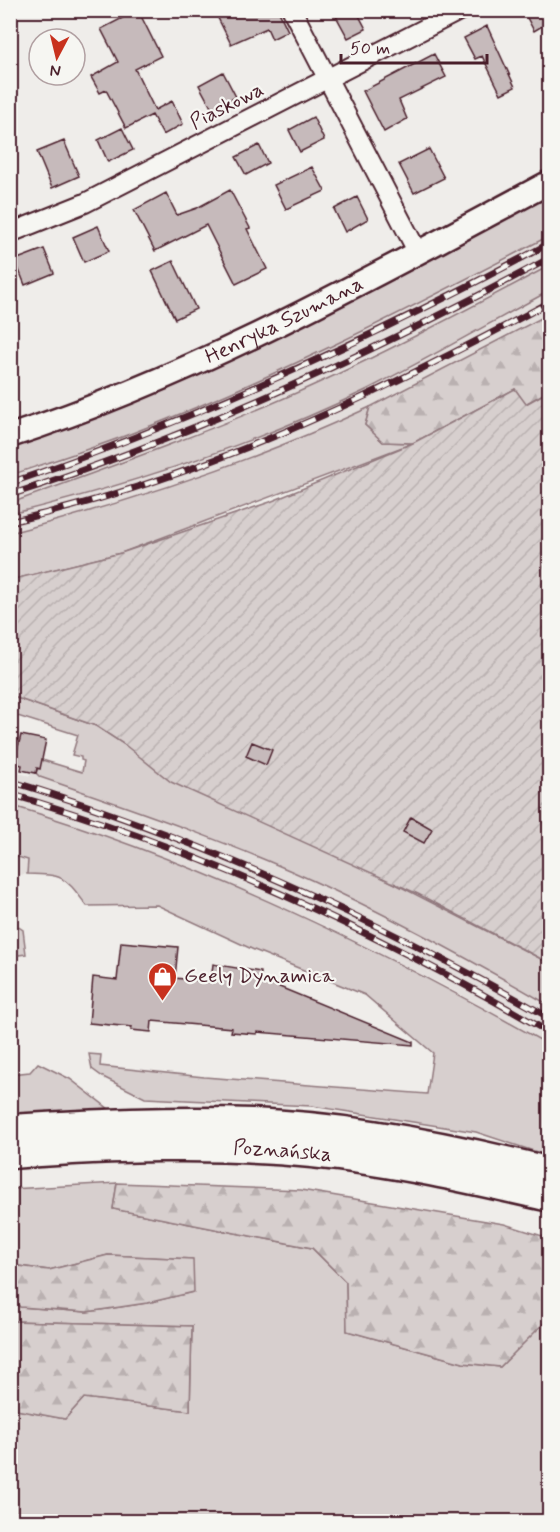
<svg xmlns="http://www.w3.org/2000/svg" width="560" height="1532" viewBox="0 0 560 1532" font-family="Mynerve,sans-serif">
<defs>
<pattern id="forest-firs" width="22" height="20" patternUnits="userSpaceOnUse" patternTransform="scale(1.5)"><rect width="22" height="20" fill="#d7cfce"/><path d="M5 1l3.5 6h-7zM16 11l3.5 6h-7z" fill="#bab1b1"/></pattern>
<pattern id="garden-furrows" width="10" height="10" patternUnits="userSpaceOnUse" patternTransform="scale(1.5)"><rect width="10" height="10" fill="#d7cfce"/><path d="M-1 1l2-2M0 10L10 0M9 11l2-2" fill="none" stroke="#bab1b1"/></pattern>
</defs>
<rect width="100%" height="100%" fill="#efedea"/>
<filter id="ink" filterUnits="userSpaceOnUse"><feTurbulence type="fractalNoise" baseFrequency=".0167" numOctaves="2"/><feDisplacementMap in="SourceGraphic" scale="12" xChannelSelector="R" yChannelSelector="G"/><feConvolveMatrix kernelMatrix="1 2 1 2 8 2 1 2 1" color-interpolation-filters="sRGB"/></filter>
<g filter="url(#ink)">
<path fill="#e3dedc" d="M549 236V266L457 315 297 392 144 455 11 503 10 475 135 432 287 367Z
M549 291V314L431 377 341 421 196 479 82 515 11 533V514L153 475 261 435 364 391Z
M10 771 30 776 31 772 36 773 200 833 332 889 459 953 549 1005V1045L447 987 317 922 177 862 11 805Z
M10 855 28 860 27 874 11 876Z"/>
<path fill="#d7cfce" stroke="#90777c" stroke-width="1.5" d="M549 193V236C414 306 278 377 135 432 94 448 52 461 11 475L10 445Z
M549 266V291C488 324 428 359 366 390 253 445 132 484 11 514V503C107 468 203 434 296 393 382 355 466 310 549 266Z
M370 407 365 425 383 442 413 443 121 553 11 580 10 533C134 501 254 461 370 407Z
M11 696 96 726 125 745 545 961 549 963V1005C478 964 407 925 333 890 238 845 139 811 40 777L36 773 42 760 82 772 84 761 81 760V757L72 755 78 735 11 714Z
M10 805C200 861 378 948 549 1045V1156L476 1132 312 1106 145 1098 103 1077 92 1069 89 1054 101 1055 100 1066 204 1077 427 1094 433 1053 365 995 254 950 157 905 87 906C64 876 65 875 27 874L28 860 11 855Z
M11 922 23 930 26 954 11 956Z
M38 1063 70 1079 109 1109 11 1116V1074L30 1072Z
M117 1183 113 1209 312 1248 346 1282 347 1331 463 1363 500 1367 544 1322 550 1331 549 1521H11V1409L65 1419 84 1398 190 1411 192 1326 11 1321 10 1297 20 1307 87 1312 147 1303 193 1292 192 1259 108 1255 49 1270 11 1265V1189Z"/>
<path fill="url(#forest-firs)" stroke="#90777c" stroke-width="1.5" d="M549 314V391L525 404 515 389 413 443 383 442 365 425 370 407Z
M117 1183 301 1190 504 1224 549 1238V1331L544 1323 500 1367 463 1363 347 1331 346 1282 312 1248 113 1209Z
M108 1255 193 1259 194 1292 147 1303 87 1312 20 1307 11 1297V1265L49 1270Z
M11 1321 192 1326 190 1411 84 1398 65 1419 11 1409Z"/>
<path fill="url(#garden-furrows)" stroke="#90777c" stroke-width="1.5" d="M515 389 526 404 549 391V963L418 894 171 782 125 745 96 726 11 696 10 580 121 553 270 502 413 443Z"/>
<path fill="#c6babb" stroke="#4a1f2b" stroke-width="1.5" d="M138 10 161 56 135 69 155 110 172 101 183 124 163 135 152 115 126 128 106 90 100 93 91 77 118 62 101 29Z
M214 10H278L288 31 272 39 267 28 231 44Z
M346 10H356L366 29 348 38 336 16Z
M523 10H549V22L534 31Z
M487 26 515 87 501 94 482 56 475 59 464 38Z
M434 54 446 77 399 100 407 119 384 132 363 91Z
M223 72 236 97 212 109 199 85Z
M313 117 324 140 300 152 289 130Z
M122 128 133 150 108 162 98 140Z
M64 141 79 176 52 188 37 152Z
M259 145 268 163 246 175 236 157Z
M429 149 444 178 414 193 399 164Z
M312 167 325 191 286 209 274 185Z
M230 190 250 228 247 229 267 269 236 284 206 225 155 251 134 210 166 193 177 215 197 208Z
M357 197 368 219 345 232 334 209Z
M98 226 109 251 84 262 73 237Z
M44 249 54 273 25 285 15 260Z
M173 261 196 309 175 319 152 271Z
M21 735 46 740 40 769 37 768 36 773 21 770 22 765 14 763Z
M252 742 272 750 266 765 246 756Z
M411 817 432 829 424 843 403 832Z
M121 942 178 947 175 978 211 982 213 964 261 972 260 979 413 1042V1045L257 1032V1034L231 1032 232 1028 152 1021 151 1032 131 1030 132 1027 89 1023 93 977 117 980Z"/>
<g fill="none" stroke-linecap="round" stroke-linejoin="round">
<defs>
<path id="minor" d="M292 10 418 253
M10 233 85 203 461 10"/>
<g id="tertiary">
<path id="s1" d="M10 436C200 374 374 276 550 182"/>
</g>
<g id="primary">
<path d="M10 1129C91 1124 172 1120 252 1123 352 1127 453 1147 550 1172"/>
<path id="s2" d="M10 1154C111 1147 211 1143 312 1153 392 1161 471 1179 550 1197"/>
</g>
</defs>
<use href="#minor" stroke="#4a1f2b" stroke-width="22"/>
<use href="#tertiary" stroke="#4a1f2b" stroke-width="27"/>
<use href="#primary" stroke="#4a1f2b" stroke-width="33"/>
<use href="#minor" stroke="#f6f6f2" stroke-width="18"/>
<use href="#tertiary" stroke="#f6f6f2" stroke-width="22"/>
<use href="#primary" stroke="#f6f6f2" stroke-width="28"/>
<defs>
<path id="rail" d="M10 483C198 419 375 337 550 243
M10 495C198 434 376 351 550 258
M10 522C206 477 374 397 550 302
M10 781C200 838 378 920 550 1018
M10 794C199 849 380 933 550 1033"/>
</defs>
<use href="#rail" stroke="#4a1f2b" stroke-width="7"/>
<use href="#rail" stroke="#f6f6f2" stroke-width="4.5" stroke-dasharray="14" stroke-linecap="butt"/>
</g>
</g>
<defs>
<symbol id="shop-pin" viewBox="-11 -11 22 30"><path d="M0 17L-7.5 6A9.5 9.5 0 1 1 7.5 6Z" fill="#c8321e" stroke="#f6f6f2"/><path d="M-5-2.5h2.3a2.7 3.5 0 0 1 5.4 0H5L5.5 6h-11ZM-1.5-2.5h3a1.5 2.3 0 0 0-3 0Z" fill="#fff"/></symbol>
</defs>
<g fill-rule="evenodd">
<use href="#shop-pin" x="146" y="960" width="33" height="45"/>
</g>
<g text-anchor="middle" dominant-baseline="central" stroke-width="4.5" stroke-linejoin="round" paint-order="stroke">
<g font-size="21" fill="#4a1f2b" stroke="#f6f6f2">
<text transform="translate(227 106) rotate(-27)">Piaskowa</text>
<text stroke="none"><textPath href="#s1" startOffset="298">Henryka Szumana</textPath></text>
<text stroke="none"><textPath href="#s2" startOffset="273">Poznańska</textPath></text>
</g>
<g font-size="21" fill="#4a1f2b" stroke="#f6f6f2" text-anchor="start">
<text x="184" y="976">Geely Dynamica</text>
</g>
</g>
<rect width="560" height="1532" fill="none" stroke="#f6f6f2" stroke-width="36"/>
<rect x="18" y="18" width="524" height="1496" fill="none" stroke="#4a1f2b" stroke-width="2" filter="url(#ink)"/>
<g transform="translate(57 57) rotate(187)"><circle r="28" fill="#f6f6f2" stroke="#b1a0a2" stroke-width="1.5"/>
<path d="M0-4.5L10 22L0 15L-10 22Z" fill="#c8321e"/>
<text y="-9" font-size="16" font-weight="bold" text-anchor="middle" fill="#4a1f2b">N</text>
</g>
<path d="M341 54v9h146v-9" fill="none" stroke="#4a1f2b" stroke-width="3"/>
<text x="350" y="54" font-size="18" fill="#4a1f2b" stroke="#f6f6f2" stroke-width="4.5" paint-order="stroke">50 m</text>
</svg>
